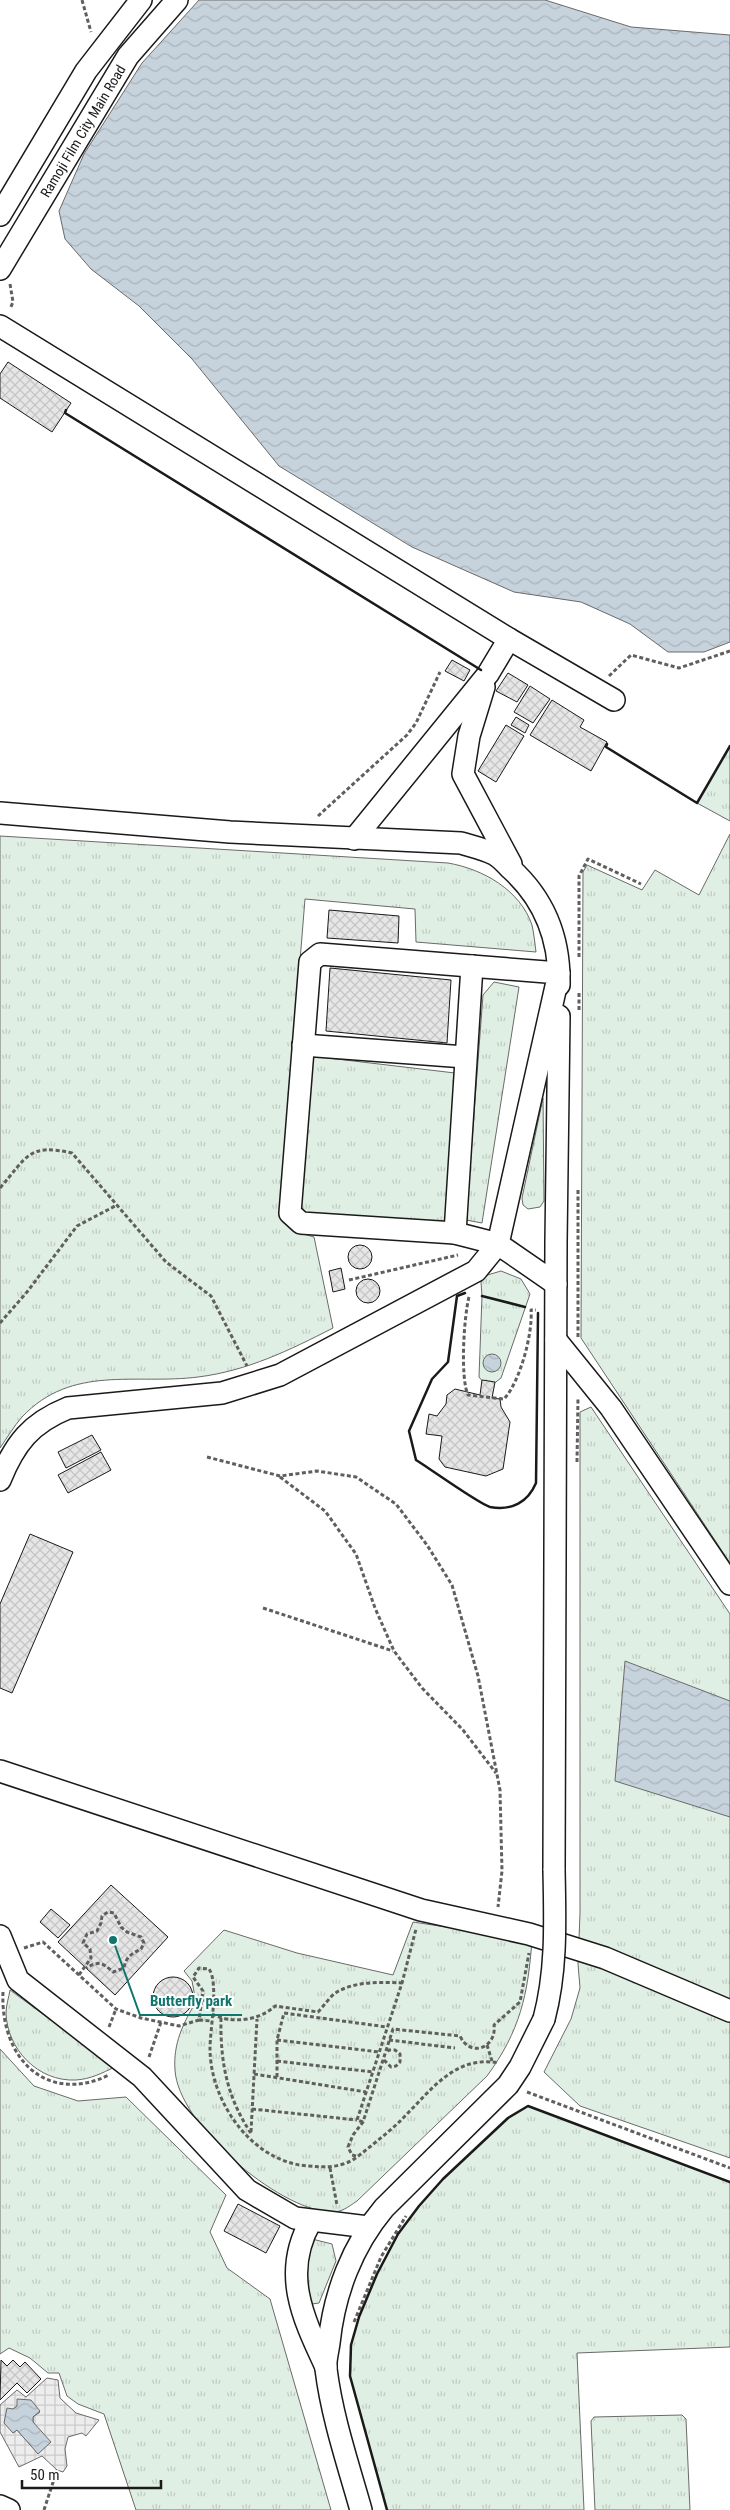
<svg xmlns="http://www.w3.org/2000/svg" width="730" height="2510" viewBox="0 0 730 2510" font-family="'Roboto Condensed',sans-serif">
<defs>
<pattern id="grass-tufts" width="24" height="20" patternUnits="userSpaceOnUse" patternTransform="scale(1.25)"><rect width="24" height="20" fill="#e0efe3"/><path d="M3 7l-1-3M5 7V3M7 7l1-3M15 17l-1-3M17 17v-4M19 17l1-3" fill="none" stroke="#c0ccc2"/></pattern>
<pattern id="plaza-grid" width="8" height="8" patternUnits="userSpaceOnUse" patternTransform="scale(1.25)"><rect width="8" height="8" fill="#ededed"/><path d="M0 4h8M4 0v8" fill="none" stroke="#cbcbcb"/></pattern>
<pattern id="water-waves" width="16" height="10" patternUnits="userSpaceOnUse" patternTransform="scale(1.25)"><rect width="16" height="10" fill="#c6d2dc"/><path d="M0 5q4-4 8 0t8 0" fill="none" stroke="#aab4bc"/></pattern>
<pattern id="building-cross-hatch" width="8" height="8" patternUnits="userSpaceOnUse" patternTransform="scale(1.25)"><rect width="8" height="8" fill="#e6e6e6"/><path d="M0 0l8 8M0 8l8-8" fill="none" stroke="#c5c5c5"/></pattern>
</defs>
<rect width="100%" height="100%" fill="#fff"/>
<path fill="url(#grass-tufts)" stroke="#6a6a6a" d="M730 746V821L697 803Z
M730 834V1563L581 1338 583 872 587 865 642 890 655 870 699 895Z
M0 836 448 863C483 869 520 890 532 925 534 934 535 944 536 952L416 942 415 909 305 899 280 1208C289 1224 296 1233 314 1237L333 1328C290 1350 247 1371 198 1377 136 1385 72 1364 22 1417 14 1426 7 1438 0 1448Z
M494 982 519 987 482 1223 466 1220 483 995Z
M311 1056 455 1073 445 1225 299 1216Z
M543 1098 544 1201 540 1207 528 1209 523 1205 522 1198Z
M501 1271 521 1279 530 1294 501 1378 492 1385 484 1383 479 1377 482 1296 481 1282 484 1276Z
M591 1407 730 1614V2158L580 2106 544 2072 571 2019 580 1988 578 1964 580 1913V1412Z
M413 1922 532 1940C528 1995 520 2031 487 2076L357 2201C348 2207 341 2213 330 2212 277 2209 178 2124 175 2070 173 2044 183 2023 196 2002L192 1981 184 1971 224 1930 297 1953 393 1975Z
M10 1990 115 2067C102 2073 91 2079 76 2080 38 2082 7 2049 6 2013 6 2005 9 1997 10 1990Z
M0 2049 34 2086 78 2101 126 2097 226 2195 210 2232 227 2268 270 2299 331 2510H136L104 2414 78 2404 67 2396 59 2373H48L30 2358 9 2348 0 2354Z
M528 2106 730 2182V2347L577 2353 584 2510H387L350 2376 351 2345 359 2317 377 2274 398 2234 419 2206 443 2179 508 2118Z
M312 2239 332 2244 336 2261 319 2303 312 2304 309 2298 302 2247Z
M682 2415 686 2419 690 2510H595L591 2421 594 2417Z"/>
<path fill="url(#plaza-grid)" stroke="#6a6a6a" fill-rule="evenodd" d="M47 2378 58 2380 60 2398 76 2413 99 2420 86 2436 82 2433 68 2437 65 2449 67 2466 63 2472 57 2470 42 2456 19 2467 0 2432V2405L17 2390 26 2397ZM17 2406 40 2412 33 2417V2422L38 2453 17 2430 13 2433V2409Z"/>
<path fill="url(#water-waves)" stroke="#6a6a6a" d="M199 0H545L631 27 730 35V642L704 652H668L630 624 581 602 514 592 412 547 279 466 192 359 139 306 91 269 65 239 59 211 84 154 142 63Z
M483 1363a9 9 0 1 1 18 0a9 9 0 1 1-18 0Z
M625 1661 730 1701V1817L615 1781Z
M17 2399 31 2400 40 2411 33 2417V2422L51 2442 38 2454 17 2430 13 2433 4 2423 7 2408 13 2409 17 2406Z"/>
<path fill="url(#building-cross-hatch)" stroke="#1a1a1a" d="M8 362 71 403 52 432 0 398V374Z
M452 660 470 670 464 681 445 671Z
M508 673 528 685 517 702 496 691Z
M530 686 550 699 533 723 514 712Z
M552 700 584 720 580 727 607 742 591 771 530 735Z
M516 717 529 725 525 733 511 725Z
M506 725 524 736 496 782 478 771Z
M329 910 399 916 398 943 327 938Z
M330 968 451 980 447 1043 326 1031Z
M348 1257a12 12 0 1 1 24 0a12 12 0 1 1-24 0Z
M341 1268 345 1289 333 1292 329 1271Z
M356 1291a12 12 0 1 1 24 0a12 12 0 1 1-24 0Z
M482 1380 495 1382 492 1398 500 1399 501 1407 510 1422 503 1469 486 1476 445 1467 439 1459 442 1436 426 1434 429 1414 437 1416 446 1404 447 1395 455 1389 480 1395Z
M92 1435 101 1450 66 1468 58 1452Z
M101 1452 111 1470 68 1493 58 1475Z
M30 1534 73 1552 12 1693 0 1688V1604Z
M111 1885 168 1937 115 1995 58 1942Z
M51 1909 70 1925 58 1938 40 1922Z
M153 1997a20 20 0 1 1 40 0a20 20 0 1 1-40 0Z
M238 2204 280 2226 266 2253 224 2231Z
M1 2360 7 2366 13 2360 20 2367 25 2362 41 2379 27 2393 17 2383 0 2400Z"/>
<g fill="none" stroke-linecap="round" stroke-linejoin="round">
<defs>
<g id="minor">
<path d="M0 215 86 71 141 0"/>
<path id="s1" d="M0 269 128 56 177 0"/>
<path d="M0 326 509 639 488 674 354 839"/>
<path d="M509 639 614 700"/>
<path d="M484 687 469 736 463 774 511 864"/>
<path d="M0 813 230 832 461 843C471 846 484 849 494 854 500 857 506 864 511 869 545 900 560 939 559 985"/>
<path d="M303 1045 465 1057"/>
<path d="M455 1233 472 966"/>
<path d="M556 1340 611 1408 730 1584"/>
<path d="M0 1480C15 1443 31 1423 68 1408L222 1393 280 1375 476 1271 498 1244 559 973 320 954 310 962 290 1213 301 1223 455 1233 498 1244 556 1284"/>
<path d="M0 1771 421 1910 529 1934 605 1958 730 2011"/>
<path d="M554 1870 556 1242 559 1016"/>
<path d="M0 1936 18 1980 142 2077 247 2190 295 2218 368 2227"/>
<path d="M311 2221C281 2273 303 2318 326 2367"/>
<path d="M0 2506 9 2510"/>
<path d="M361 2510C348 2464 332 2417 326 2369 325 2361 328 2351 329 2343 334 2294 352 2246 384 2208L508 2085 520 2067 544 2019"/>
</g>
</defs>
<use href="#minor" stroke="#1a1a1a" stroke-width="24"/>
<path stroke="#5f5f5f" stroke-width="3" stroke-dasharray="4 2.5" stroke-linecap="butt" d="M82 0 91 32
M10 284 13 302 10 309
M609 676 631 655 679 668 730 651
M318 816 407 735 416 723 440 672
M579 957V876L588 859 641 884
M579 1010V991
M0 1188C27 1157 28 1143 72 1153L166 1262 211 1296 247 1366
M349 1280 458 1255
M469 1297C464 1316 460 1377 468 1395L504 1399C520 1382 533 1333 531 1310H536
M0 1323 27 1292 77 1226 117 1205
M578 1337V1188
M207 1457 280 1476 317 1471 356 1477 396 1504 427 1545 452 1585 478 1676 500 1790 502 1871 498 1907
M577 1462 578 1398
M280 1477 325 1511 356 1554 375 1608 394 1651 422 1688 463 1730 496 1773
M263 1608 393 1651
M24 1948 43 1942 116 2009 141 2018 179 2026 199 2020 203 1991 193 1977 199 1968 209 1969C219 1983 210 2030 210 2048 210 2102 252 2162 308 2166 322 2167 333 2168 346 2163 355 2160 363 2152 371 2146 383 2136 395 2127 405 2116 433 2088 456 2055 499 2063
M79 1975 91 1958 90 1949 83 1943 87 1934 97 1931 101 1923 102 1916 108 1912 114 1913 121 1927 127 1932 141 1937 144 1943 141 1949C132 1954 126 1956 124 1968L113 1972C102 1962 98 1961 86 1968
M3 1992C0 2059 47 2105 109 2075
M203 2000 212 2001
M212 2014C231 2024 259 2021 275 2006L318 2012C324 2006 330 1996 337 1992 356 1981 381 1982 402 1983
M221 2018C220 2061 227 2098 251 2133
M199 2020 211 2021
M109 2027 116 2009
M277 2040 379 2052
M389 2040 455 2048
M487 2045 492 2061
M149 2057 161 2022
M384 2060 391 2067 396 2066 400 2062V2054L395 2050H389L386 2053
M277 2061 373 2072
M254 2074 366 2092
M277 2077V2040L284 2013 387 2027
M527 2092 730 2168
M252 2109 357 2120
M363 2122 357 2120 402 1983 416 1929
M251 2132 257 2019
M356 2156 352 2155 348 2147 353 2135 363 2122 393 2029 460 2036C470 2058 497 2048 494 2025L520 2002 529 1953
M330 2168 337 2205
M354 2322 381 2257 406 2216
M44 2510 57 2470"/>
<use href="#minor" stroke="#fff" stroke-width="21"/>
<defs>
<path id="minor-bridge" d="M544 2019C557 1970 555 1921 554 1870"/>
</defs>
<use href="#minor-bridge" stroke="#1a1a1a" stroke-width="24" stroke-linecap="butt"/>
<use href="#minor-bridge" stroke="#fff" stroke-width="21"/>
<path stroke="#1a1a1a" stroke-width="2.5" d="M66 410 65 413 481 670
M607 744 606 747 697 803 730 746
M465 1293 457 1296 448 1362 432 1379 409 1431 416 1460C429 1468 479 1504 490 1507 512 1511 528 1502 536 1483L538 1313
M482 1296 525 1307
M387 2510 350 2376 351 2345 359 2317 377 2274 398 2234 419 2206 443 2179 508 2118 528 2106 730 2182"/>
</g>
<g text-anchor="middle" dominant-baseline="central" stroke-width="4" stroke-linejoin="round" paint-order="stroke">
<g font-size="14" fill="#1a1a1a" stroke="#fff">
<text stroke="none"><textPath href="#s1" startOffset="161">Ramoji Film City Main Road</textPath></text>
</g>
</g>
<path fill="none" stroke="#0f766e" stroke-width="2" d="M113 1940L140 2015H242"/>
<circle fill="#0f766e" stroke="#fff" stroke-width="2" cx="113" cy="1940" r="5"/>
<g font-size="15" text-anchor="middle" font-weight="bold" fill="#0f766e" stroke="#fff" stroke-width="4" stroke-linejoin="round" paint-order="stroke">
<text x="191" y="2006">Butterfly park</text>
</g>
<path d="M22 2480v8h139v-8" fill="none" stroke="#1a1a1a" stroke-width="2.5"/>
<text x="30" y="2480" font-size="15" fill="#1a1a1a" stroke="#ffffff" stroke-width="4" paint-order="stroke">50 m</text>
</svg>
